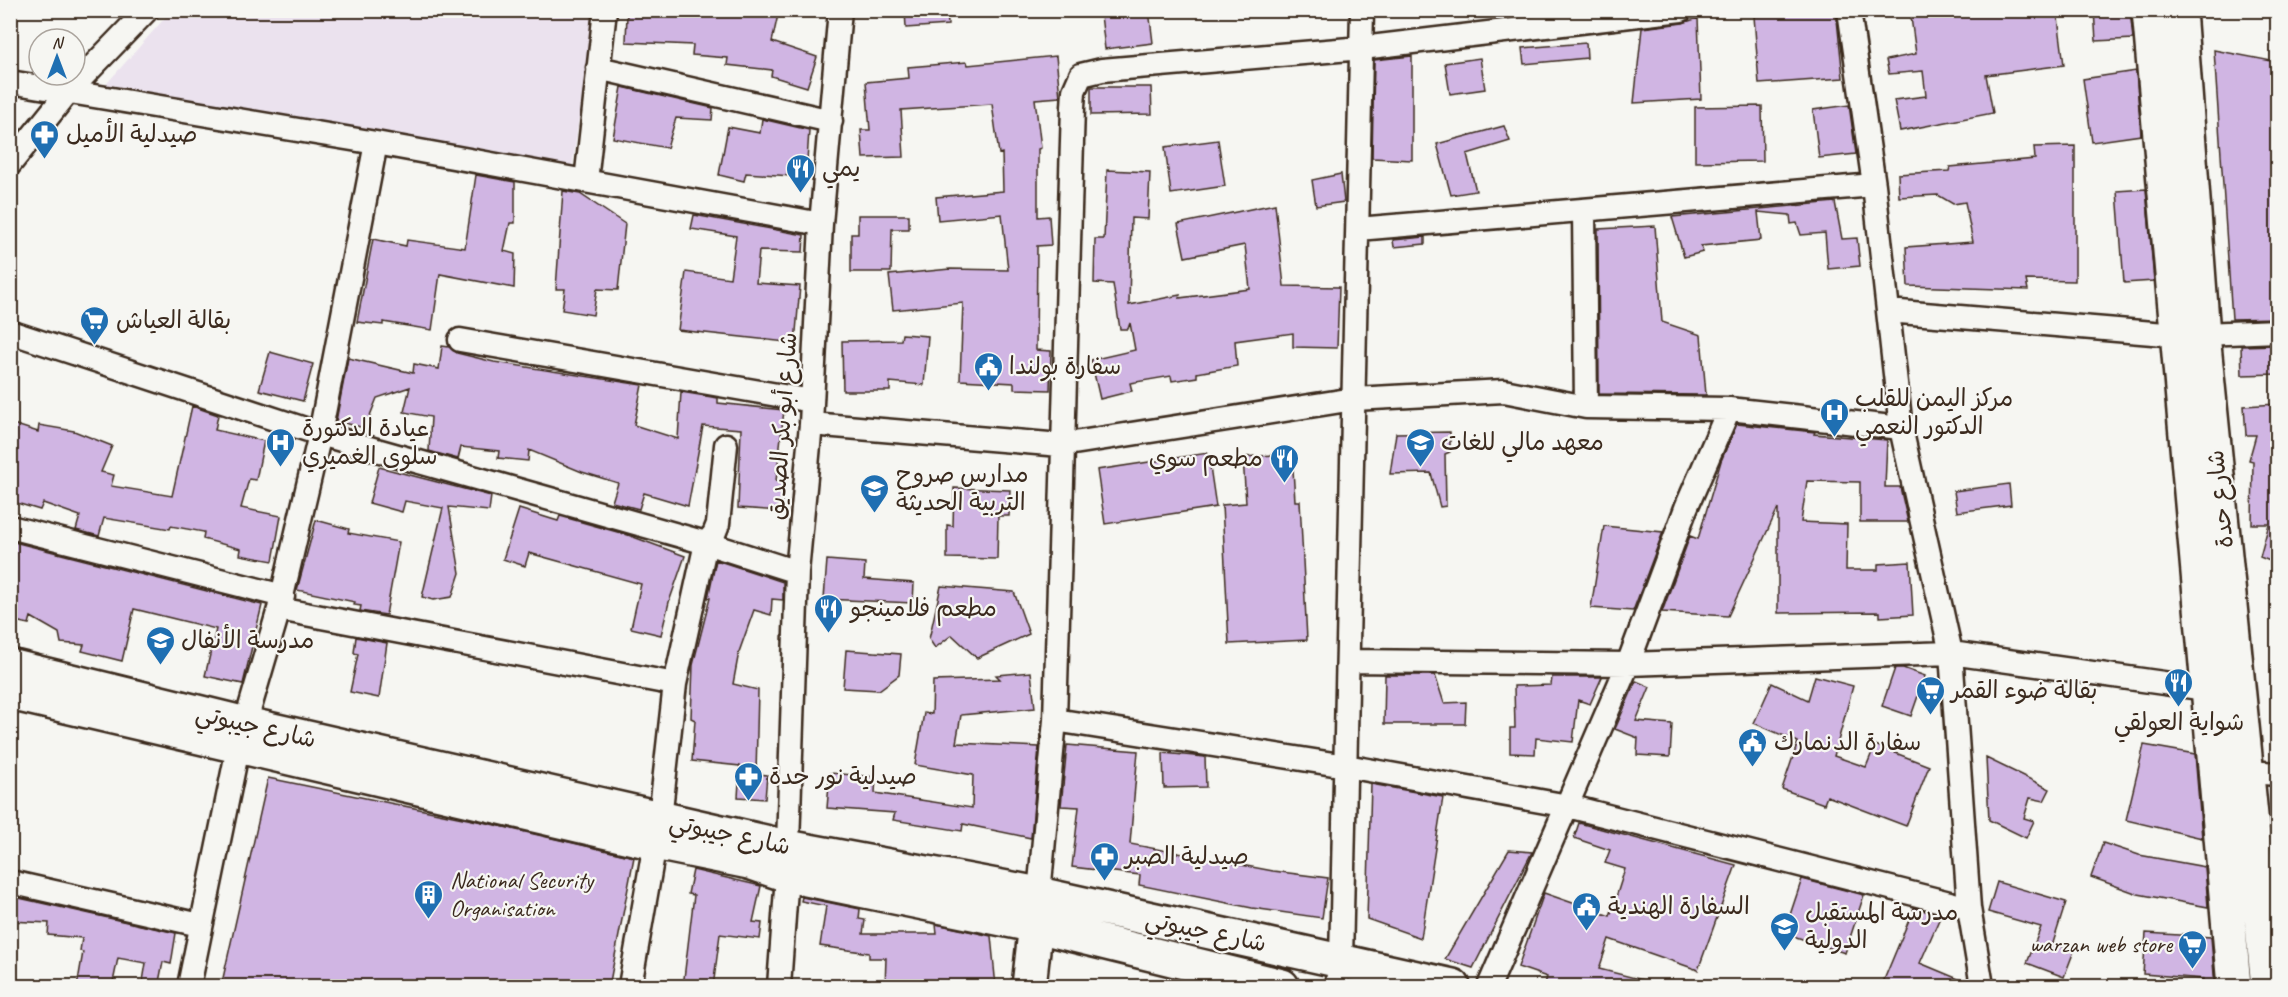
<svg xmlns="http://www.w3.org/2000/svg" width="2288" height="997" viewBox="0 0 2288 997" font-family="Caveat,'Playpen Sans Arabic',sans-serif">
<rect width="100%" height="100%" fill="#f6f6f2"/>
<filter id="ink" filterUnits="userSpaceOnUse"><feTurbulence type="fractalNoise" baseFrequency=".0167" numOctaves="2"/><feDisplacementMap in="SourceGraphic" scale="12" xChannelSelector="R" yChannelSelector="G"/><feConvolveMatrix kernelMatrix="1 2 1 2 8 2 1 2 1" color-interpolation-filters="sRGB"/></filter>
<g filter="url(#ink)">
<path fill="#ebe2ee" d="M171 11H594L572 168 101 90Z"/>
<path fill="#d0b5e3" stroke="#3b2a1e" stroke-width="1.5" d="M639 10 731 15V10H779L772 42 817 57 807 87 771 76 772 70 727 65 728 58 692 55 693 45 626 42 627 14H638Z
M905 10H947L948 25 906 28Z
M1137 10H1149L1153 43 1105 49 1101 15Z
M1836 10 1843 78 1759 84 1754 16Z
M1910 10H1965L1966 14 1995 10H2057L2064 65 1986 75 1993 113 1900 131 1894 100 1926 96 1923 71 1889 74 1886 60 1916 54Z
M2094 10H2130L2133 39 2096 41Z
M1698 18 1701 99 1634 103 1642 28 1683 23Z
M1586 43 1587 58 1524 64 1522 48Z
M2214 50 2277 62V318L2232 319Z
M1056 56 1060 97 1035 99 1041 148 1038 149V217L1049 216 1051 245 1037 246 1036 350 1051 351 1050 390 1014 389V383L960 380 963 303 893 310 889 275 950 269 1008 270 1002 214 938 220 936 197 1003 191 1002 153 999 154 992 104 901 110 904 157 863 158 861 130H870L866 82 909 78 908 67 967 62 968 65Z
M1412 56V160L1372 158 1374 60Z
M1480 58 1485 89 1450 94 1445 63Z
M2136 71 2141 135 2092 142 2083 79Z
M622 87 713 108 712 120 676 118 667 148 613 138Z
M1091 87H1151L1152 114 1091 115Z
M1849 105 1856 154 1819 158 1813 110Z
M1762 106 1763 161 1695 162V107Z
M762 119 809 130 806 177 746 173 744 181 719 175 728 127 760 133Z
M1504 126 1510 141 1467 154 1476 191 1451 195 1437 144Z
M1218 140 1225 186 1171 194 1165 147Z
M2075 146V281L2026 280 2028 290 1908 286 1906 247 1973 242 1965 202 1953 204 1938 195 1899 197 1898 174 1949 171 1950 167 2035 159 2034 147Z
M1107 170 1150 172 1148 219 1131 218 1129 305 1180 295 1179 298 1250 289 1245 245 1185 257 1178 224 1275 204 1284 286 1339 287 1337 348 1293 347V333L1235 341 1237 366 1197 373V377L1172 381 1171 376 1130 383 1132 391 1100 399 1091 360 1135 350 1130 323 1128 329H1120L1113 284 1094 283 1095 239H1104Z
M1341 174 1344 202 1316 206 1312 180Z
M476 175 515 182V223H510L504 251 515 254 514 288 440 274 432 330 383 322V325L357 322 373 239 406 246 407 240 465 248Z
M2146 189 2154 281 2124 283 2117 191Z
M563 191 580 194 625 224 618 290 597 289 593 315 562 310 565 289H556Z
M1835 202 1842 239 1857 238 1860 266 1828 269 1825 233 1801 235 1797 223 1791 224 1790 215 1758 212 1761 240 1701 246 1703 252 1684 257 1672 217Z
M694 215 804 235 803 252 759 251 756 283 800 286 795 343 678 330 686 272 730 278 736 236 691 229Z
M858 215H909V229H892L891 272H851V234H858Z
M1655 226 1662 322 1701 335 1706 395 1599 394 1598 229Z
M1425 237V244L1394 247 1393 240Z
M902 334 928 336 924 385 890 382V391H843L842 341 901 340Z
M2277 345V374L2242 375 2241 346Z
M442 346 449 347 457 353 494 362 642 385 634 425 678 439 681 392 718 398V403L784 410 776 481H783L781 511 738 508 741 429 703 426 688 506 644 493 639 509 612 502 618 483 582 472 529 450 528 461 498 458 499 451 461 447 458 459 429 451 431 417 404 412 410 387 377 398 365 428 336 421 348 358 413 373 414 364 439 369Z
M270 352 313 364 303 401 259 390Z
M2277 404V564L2260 557 2269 524H2252L2253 461 2249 460 2256 435H2246L2244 406Z
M192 406 218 415 215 430 264 441 256 480 249 479 241 508 281 516 273 561 240 555 241 549 203 539 204 532 171 526 170 529 104 518 99 536 76 530 80 516 43 503 40 510 10 501V423L38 432 39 425 74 431 112 446 101 472 114 475 111 486 172 496Z
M1737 424 1815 432 1814 434 1887 440 1885 487H1900L1908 522H1860V482L1807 481 1801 522 1847 524 1846 570H1878V564L1910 562 1913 615 1880 617V612L1778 613V508L1728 616 1662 612 1690 536 1698 539 1721 461Z
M1450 432V452L1445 454 1446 506 1440 507 1431 473 1390 474 1396 433Z
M1208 453 1216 507 1105 524 1097 470Z
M1292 454 1295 501H1300L1307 640 1229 644 1222 505 1246 503 1243 457Z
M379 467 491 496 489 511 449 507 460 573 452 597 433 600 422 597 443 508 405 501 402 512 369 503Z
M2009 484 2011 505 1957 512 1954 491Z
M954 488 1010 490 1009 516H998L997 559 947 558V525L953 526Z
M519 509 558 521 560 516 628 535 685 556 669 602 661 635 631 628 641 584 529 553 525 566 503 559Z
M316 520 349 529 348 533 399 542 386 615 360 611 361 606 354 605 355 602 297 590Z
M1604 526 1663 532 1633 611 1591 608Z
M14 542 262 605 243 684 205 676 216 629 134 609 122 661 82 651 84 645 61 643 59 633 31 617 29 624 10 620V556Z
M716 560 783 582V600L772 599 771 615 754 610 739 652 733 684 758 690 756 774 767 775 765 799 738 797 740 766 692 761 695 720 691 718 693 665 710 598H708Z
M827 560 865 563 864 579 914 583 913 603 824 599Z
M941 586 1014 592 1029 634 977 658 952 635 935 648 929 639Z
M356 637 387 643 379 698 350 692 358 654 354 653Z
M846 650 901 654 899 675 879 690 843 688Z
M1895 668H1903L1925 676 1911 716 1882 706Z
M1031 672 1035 708 961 715 956 743 1039 747 1031 838 963 824 962 831 893 820 895 813 827 808 830 773 876 777 875 793 972 808 973 775 915 765 924 713 932 714 933 681 1000 679 996 675Z
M1385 675H1435L1444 703 1466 702 1465 724H1384Z
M1815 676 1853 686 1834 756 1866 767 1875 745 1929 766 1906 826 1827 796 1824 804 1782 789 1798 742 1754 723 1772 683 1808 700Z
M1552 677H1602L1590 704 1578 700 1573 742 1536 738 1535 754 1510 753V728H1515L1514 686 1551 685Z
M1636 681 1650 687 1636 721 1672 724 1670 757 1637 755 1638 738 1615 729Z
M1067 745 1138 751 1130 844 1273 871 1328 878 1322 918 1252 908 1139 885 1140 875 1072 867 1079 807 1061 806Z
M2144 745 2195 754 2202 838 2126 820Z
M1163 753 1205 757 1206 787 1164 788Z
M1986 758 2050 789 2044 801 2030 798 2024 818 2034 821 2026 838 1989 820Z
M268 778 482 822 634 857 609 987H221Z
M1371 784 1443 797 1421 938 1367 919Z
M1579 823 1736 865 1698 970 1609 939 1599 969 1647 981 1646 987H1544L1547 977 1518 967 1544 893 1610 916 1625 869 1605 863 1610 850 1574 838Z
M2103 843 2139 855 2205 867 2208 907 2138 894 2091 877Z
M1509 850 1532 852 1473 968 1445 959Z
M693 870 761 886 753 922 762 923 760 939 720 934 713 987H683L694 895 688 894Z
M1802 879 1864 895 1845 953 1784 933Z
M1997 882 2066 902 2053 943 2074 951 2064 977 2027 963 2041 927 1988 912Z
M10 896 176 933 171 964 163 962 158 987H142L146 963 118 958 112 987H77L83 952 80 951 82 938 48 935 49 923 10 921Z
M802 897 860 909 859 919 865 920 863 934H937L936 924 991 936 996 987H885L886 958H869V953L820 946 826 906 801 901Z
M1914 908 1941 915 1920 963 1968 983V987H1881Z
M2146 933 2211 937 2215 987H2202L2203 979 2143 974Z"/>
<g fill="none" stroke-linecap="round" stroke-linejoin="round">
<defs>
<path id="street" d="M1849 10 1874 185 1901 428 1951 653 1969 908 1982 986
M598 68 831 121
M10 82 376 143 821 224
M10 164 67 93 147 10
M586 181 605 10
M1584 210 1586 407
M1358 229 1874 185
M1888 311 2177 335 2278 331
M10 332 320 434 706 543 797 572
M460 340 812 401
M811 424 1061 445 1354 399 1504 391 1586 407 1729 409 1901 428
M10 527 283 596
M279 609 675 684
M1349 661 1628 664 1951 653 2206 689
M1055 720 1346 766 1568 806 1969 908
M2248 772 2278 774
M660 818 675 684 706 543 714 534 718 524 726 445
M10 882 200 925
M1039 894 1055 720 1073 107 1074 91 1081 75 1102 70 1362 48 1681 10
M189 986 238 748 279 609 320 434 376 143
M630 986 655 843
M779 986 787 875 797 572 811 424 821 224 840 10
M1336 986 1341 960 1362 10
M1489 986 1628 664 1686 508 1729 409"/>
<path id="secondary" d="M10 666 246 724 660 818 787 847 1039 894 1453 986
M10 693 655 843 749 862 787 875 1037 926 1282 986
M1029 986 1038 905"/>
<path id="primary" d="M2149 10 2234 986
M2179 10 2203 335 2268 986"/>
</defs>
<use href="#street" stroke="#3b2a1e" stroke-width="27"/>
<use href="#secondary" stroke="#3b2a1e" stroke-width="38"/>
<use href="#primary" stroke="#3b2a1e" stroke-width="38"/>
<use href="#street" stroke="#f6f6f2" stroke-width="22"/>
<use href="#secondary" stroke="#f6f6f2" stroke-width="33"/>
<use href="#primary" stroke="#f6f6f2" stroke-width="33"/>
</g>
</g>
<defs>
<symbol id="pharmacy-pin" viewBox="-11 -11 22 30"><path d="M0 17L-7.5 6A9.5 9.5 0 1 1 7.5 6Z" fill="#1f6fb2" stroke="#f6f6f2"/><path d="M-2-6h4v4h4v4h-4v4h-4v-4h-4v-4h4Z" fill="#fff"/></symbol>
<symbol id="restaurant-pin" viewBox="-11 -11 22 30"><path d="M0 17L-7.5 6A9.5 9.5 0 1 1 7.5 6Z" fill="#1f6fb2" stroke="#f6f6f2"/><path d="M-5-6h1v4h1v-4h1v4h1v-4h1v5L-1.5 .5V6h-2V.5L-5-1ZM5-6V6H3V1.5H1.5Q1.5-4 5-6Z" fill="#fff"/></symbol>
<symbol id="supermarket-pin" viewBox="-11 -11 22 30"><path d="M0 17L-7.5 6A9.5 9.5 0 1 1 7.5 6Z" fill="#1f6fb2" stroke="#f6f6f2"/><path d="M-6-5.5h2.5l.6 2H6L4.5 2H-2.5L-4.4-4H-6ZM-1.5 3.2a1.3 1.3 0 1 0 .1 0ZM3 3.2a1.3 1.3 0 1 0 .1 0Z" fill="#fff"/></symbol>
<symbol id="civic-pin" viewBox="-11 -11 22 30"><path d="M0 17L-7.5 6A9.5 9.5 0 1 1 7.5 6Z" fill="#1f6fb2" stroke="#f6f6f2"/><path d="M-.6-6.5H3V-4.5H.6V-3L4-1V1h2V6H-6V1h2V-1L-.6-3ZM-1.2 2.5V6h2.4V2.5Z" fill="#fff"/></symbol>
<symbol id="hospital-pin" viewBox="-11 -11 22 30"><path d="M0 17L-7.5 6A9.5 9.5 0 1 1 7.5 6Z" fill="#1f6fb2" stroke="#f6f6f2"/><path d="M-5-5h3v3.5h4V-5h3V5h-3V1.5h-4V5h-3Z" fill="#fff"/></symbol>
<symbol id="school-pin" viewBox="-11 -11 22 30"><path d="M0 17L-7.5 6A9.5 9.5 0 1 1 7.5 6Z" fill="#1f6fb2" stroke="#f6f6f2"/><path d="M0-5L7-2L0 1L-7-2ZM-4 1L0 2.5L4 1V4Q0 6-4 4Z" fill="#fff"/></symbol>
<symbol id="building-pin" viewBox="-11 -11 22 30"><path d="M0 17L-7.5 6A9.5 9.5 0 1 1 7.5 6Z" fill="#1f6fb2" stroke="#f6f6f2"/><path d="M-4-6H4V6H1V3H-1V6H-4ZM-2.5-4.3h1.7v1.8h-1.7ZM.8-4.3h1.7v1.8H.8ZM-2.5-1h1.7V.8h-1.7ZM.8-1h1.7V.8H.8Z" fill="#fff"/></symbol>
</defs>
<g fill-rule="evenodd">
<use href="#pharmacy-pin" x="28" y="118" width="33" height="45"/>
<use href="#restaurant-pin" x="784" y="152" width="33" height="45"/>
<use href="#supermarket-pin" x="78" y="304" width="33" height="45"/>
<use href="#civic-pin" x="972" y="350" width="33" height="45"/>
<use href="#hospital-pin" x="1818" y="396" width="33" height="45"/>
<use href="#hospital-pin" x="264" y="426" width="33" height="45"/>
<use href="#school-pin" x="1404" y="426" width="33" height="45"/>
<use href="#restaurant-pin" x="1268" y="442" width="33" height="45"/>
<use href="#school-pin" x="858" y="472" width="33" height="45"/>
<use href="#restaurant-pin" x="812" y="592" width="33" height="45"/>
<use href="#school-pin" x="144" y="624" width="33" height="45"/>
<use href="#restaurant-pin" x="2162" y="666" width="33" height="45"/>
<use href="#supermarket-pin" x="1914" y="674" width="33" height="45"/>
<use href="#civic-pin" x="1736" y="726" width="33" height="45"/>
<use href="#pharmacy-pin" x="732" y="760" width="33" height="45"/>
<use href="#pharmacy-pin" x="1088" y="840" width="33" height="45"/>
<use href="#building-pin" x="412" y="878" width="33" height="45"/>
<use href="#civic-pin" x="1570" y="890" width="33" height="45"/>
<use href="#school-pin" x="1768" y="910" width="33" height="45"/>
<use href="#supermarket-pin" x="2176" y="928" width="33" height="45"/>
</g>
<g text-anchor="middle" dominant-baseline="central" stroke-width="4.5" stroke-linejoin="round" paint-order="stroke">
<g font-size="24" fill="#3b2a1e" stroke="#f6f6f2" text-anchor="start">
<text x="66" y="134">صيدلية الأميل</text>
<text x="822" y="168">يمي</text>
<text x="116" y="320">بقالة العياش</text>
<text x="1009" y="366">سفارة بولندا</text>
<text x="1855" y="398">مركز اليمن للقلب<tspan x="1855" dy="28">الدكتور النعمي</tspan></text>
<text x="302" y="428">عيادة الدكتورة<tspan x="302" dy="28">سلوى الغميري</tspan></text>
<text x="1441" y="442">معهد مالي للغات</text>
<text x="1263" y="458" text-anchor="end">مطعم سوي</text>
<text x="896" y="474">مدارس صروح<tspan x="896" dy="28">التربية الحديثة</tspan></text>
<text x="850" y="608">مطعم فلامينجو</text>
<text x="181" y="640">مدرسة الأنفال</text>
<text x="1951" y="690">بقالة ضوء القمر</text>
<text x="2179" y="722" text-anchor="middle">شواية العولقي</text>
<text x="1774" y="742">سفارة الدنمارك</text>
<text x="769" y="776">صيدلية نور حدة</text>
<text x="1125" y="856">صيدلية الصبر</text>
<text x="450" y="880">National Security<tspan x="450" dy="28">Organisation</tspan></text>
<text x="1608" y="906">السفارة الهندية</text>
<text x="1805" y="912">مدرسة المستقبل<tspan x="1805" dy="28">الدولية</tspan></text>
<text x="2172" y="944" text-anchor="end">warzan web store</text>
</g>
<g font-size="24" fill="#3b2a1e" stroke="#f6f6f2">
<text transform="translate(782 426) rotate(-86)">شارع أبو بكر الصديق</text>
<text transform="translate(2220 499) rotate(-96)">شارع حدة</text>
<text transform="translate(256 726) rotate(13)">شارع جيبوتي</text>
<text transform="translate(730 834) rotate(12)">شارع جيبوتي</text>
<text transform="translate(1206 931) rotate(12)">شارع جيبوتي</text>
</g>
</g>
<rect width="2288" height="997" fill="none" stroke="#f6f6f2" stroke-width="36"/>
<rect x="18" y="18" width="2252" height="961" fill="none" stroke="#3b2a1e" stroke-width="2" filter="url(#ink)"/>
<g transform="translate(57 57)"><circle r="28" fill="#f6f6f2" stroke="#aba49d" stroke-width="1.5"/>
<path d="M0-4.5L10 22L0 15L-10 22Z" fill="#1f6fb2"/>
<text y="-9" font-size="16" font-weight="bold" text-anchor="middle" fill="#3b2a1e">N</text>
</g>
</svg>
